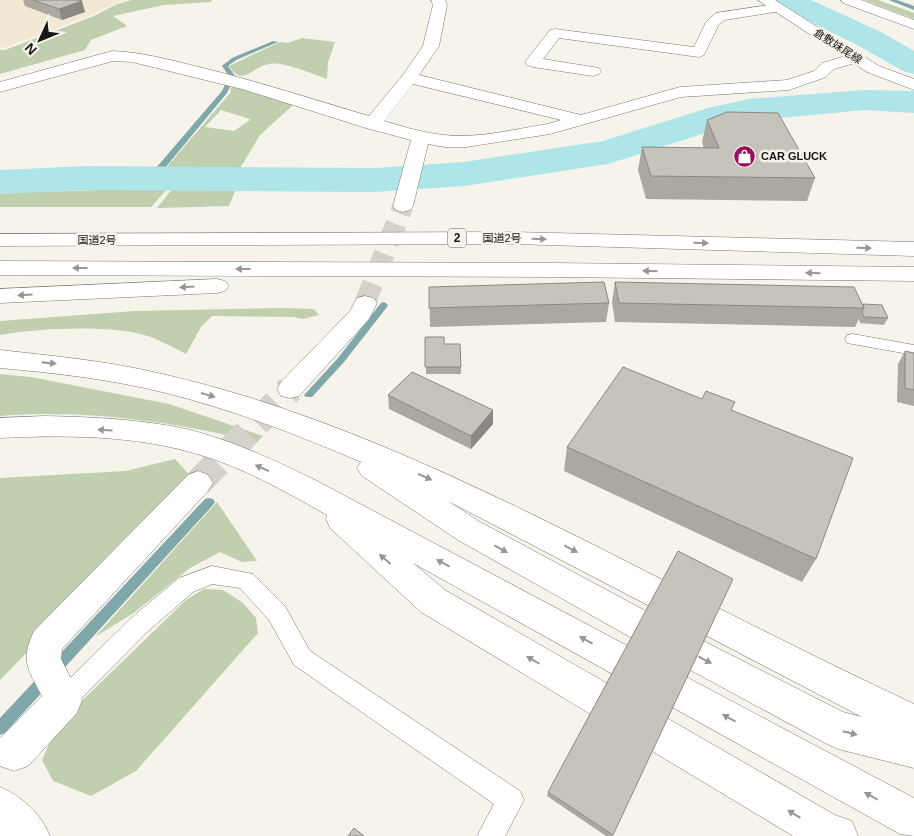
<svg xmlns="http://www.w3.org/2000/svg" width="914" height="836" viewBox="0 0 914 836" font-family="Helvetica,'Noto Sans JP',sans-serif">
<rect width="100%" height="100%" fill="#f5f3ea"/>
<path fill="#f2e8d3" d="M0 0H123L88 16 4 48 0 47Z"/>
<path fill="#c0cfae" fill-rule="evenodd" d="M132 0H212L211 2 164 5 113 16 127 26 91 40 85 50 0 74V50H5L94 16 117 4Z
M864 0H878L914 13V19Z
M302 38 335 42 328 62 327 79C312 74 283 61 269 64 251 67 243 88 229 66L280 42 288 43Z
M234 85 293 105 260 135 236 175H160L231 92 230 89ZM221 110 250 119V120L234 131 205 127Z
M168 188 151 207H0V193Z
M173 188 236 189 229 206 157 208Z
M283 308 314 309 319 315 303 319 293 317 212 316 201 327 186 354C175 348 163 342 151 337 115 324 38 328 0 335V321L135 311Z
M0 374 31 377 169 404 263 436 257 442C173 422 87 409 0 416Z
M175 459 194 480 0 680V478L126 471Z
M217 502 257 561 242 562 220 552 190 568 135 612 95 637Z
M204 589 223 590 243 603 256 618 258 633 136 771 91 796 53 781 42 760 58 724 186 600Z"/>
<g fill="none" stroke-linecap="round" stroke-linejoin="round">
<path fill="#80a7a9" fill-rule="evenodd" d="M889 0H897L914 6V10Z
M273 41 278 42 236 60 228 66 235 76 227 93 155 180H149V176L222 91 229 76 222 66 223 65 232 58Z
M384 302 388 305 387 307 344 362 312 397H306L304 395 306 393 338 358 381 303Z
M209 498 213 499 215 502 213 505 5 733 0 735V718L205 499Z"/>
<path fill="#ade5e9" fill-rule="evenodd" d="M774 0H811L881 32 914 51V74L903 71 859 46 778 6Z
M864 90 914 91V113L864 110 749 121 730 125 608 164 464 186 375 192 87 190 0 194V170L87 166 375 168 464 162 603 141 708 108 749 99Z"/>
<path stroke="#d4d2ca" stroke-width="21" stroke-dasharray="21 11" stroke-linecap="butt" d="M365 303 403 206"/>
<path stroke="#d4d2ca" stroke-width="28" stroke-dasharray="28 14" stroke-linecap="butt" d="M198 483 290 389"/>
<defs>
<path id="lane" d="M853 334 914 345V355L847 343 845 339 847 335Z
M212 566 253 574 285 606 310 651 520 791 524 800 505 836H477L494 804 294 665 269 620 240 588 212 584 193 592 146 633 72 708 64 711 56 708 52 700 56 692 130 619 179 578Z"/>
<path id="street" d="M431 0H445L447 5 439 46 419 75 581 115 680 87 787 80 814 71 822 63 856 53 862 55 864 58 862 61 834 69 826 77 789 90 681 97 550 134 466 147H445L428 144 413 206 410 210 403 212 396 210 393 206 411 140 366 128 242 89 132 62 113 61 0 92V82L112 51C142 52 170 60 199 67 256 81 312 99 369 116L403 75 423 46 433 5ZM413 84 561 120 548 124C515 129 478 139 444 135 424 133 404 127 384 121Z
M841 0H861L914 20V29L843 3Z
M776 4 783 8 781 11 725 20 719 24 704 55 699 57 559 38 543 59 599 68 601 71 599 74 593 76 533 67 527 65 525 62 550 30 555 29 694 47 706 22 716 13Z
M365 296 373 298 377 303 369 319 299 396 290 398 281 396 277 389 281 382 350 311 357 298Z
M198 471 208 475 213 483 208 491 62 649 61 659 82 700 77 713 28 766 14 771 0 766V738L42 696C28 669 20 661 34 631L188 475Z"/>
<path id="secondary" d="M758 0H775L879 66 914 79V90L867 72Z"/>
<path id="highway" d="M513 232 914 242V256L513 244 0 246V234Z
M0 261 551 263 914 267V281L551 277 0 275Z
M217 279 225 281 229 286 225 291 217 293 0 303V289Z
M0 350C54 356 108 361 162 374 313 408 456 476 594 545 700 599 806 653 914 704V768L838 749 825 743 646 646 458 540 362 476 357 468 361 462C296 434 231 409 162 392 109 379 55 373 0 368ZM448 501 862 717 843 712 670 624 480 522Z
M45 416C92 417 140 419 186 429 232 440 274 460 317 481L914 798V836L900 834 413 563 445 590 835 815 852 821 858 836H793L421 612 330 528 326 519 327 515C286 492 243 467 197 454 134 435 65 435 0 438V418Z
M0 787C22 796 41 814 50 836H0Z"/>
</defs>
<use href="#lane" stroke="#7b7871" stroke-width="1"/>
<use href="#street" stroke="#7b7871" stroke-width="1"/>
<use href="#secondary" stroke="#7b7871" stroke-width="1"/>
<use href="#highway" stroke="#7b7871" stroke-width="1"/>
<use href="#lane" fill="#fff" fill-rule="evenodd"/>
<use href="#street" fill="#fff" fill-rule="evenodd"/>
<use href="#secondary" fill="#fff" fill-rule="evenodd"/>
<use href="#highway" fill="#fff" fill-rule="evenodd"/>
</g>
<path fill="#aaa8a1" d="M23 0H78L85 12 62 20 25 6Z
M707 120 815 178 807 201 646 199 638 170 642 147 704 148 702 142Z
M615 282 863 304 888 318 884 325 860 323 859 319 855 327 615 322 612 302Z
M429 287 609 303 606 322 430 327Z
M425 337 444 344 461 367V374H426Z
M905 351 914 353V406L897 402 898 364Z
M388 395 493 410V424L471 449 389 409Z
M702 399 732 410 816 559 802 582 564 471 567 447Z
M548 792 613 835 612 836H606L547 796Z"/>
<path fill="#8b8883" d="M82 1 85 12 62 20 59 9Z
M493 410V424L471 449V436Z"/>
<path fill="#c6c3bb" stroke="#8b8883" d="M33 0H78L82 1 59 9Z
M727 112 778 113 815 178 651 176 642 147 719 148 707 120Z
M604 282 609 303 429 308V287Z
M615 282 854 287 864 308 619 303Z
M863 304 882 305 888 318 864 317 862 312 864 308Z
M425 337H444V344H460L461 367H425Z
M905 351 914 353V390L905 388Z
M623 367 702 399 706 391 735 402 731 410 853 458 816 559 567 447Z
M412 372 493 410 471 436 388 395Z
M678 551 733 579 613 835 548 792Z
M354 828 364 836H348Z"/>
<defs><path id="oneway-solid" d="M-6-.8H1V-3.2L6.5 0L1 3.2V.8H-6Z" transform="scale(1.25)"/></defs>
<g fill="#979695">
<use href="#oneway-solid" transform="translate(539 239) rotate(2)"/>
<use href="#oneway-solid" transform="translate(701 243) rotate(2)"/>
<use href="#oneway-solid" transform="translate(864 248) rotate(2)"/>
<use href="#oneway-solid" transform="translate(80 268) rotate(-180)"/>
<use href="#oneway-solid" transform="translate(243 269) rotate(-180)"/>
<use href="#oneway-solid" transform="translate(650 271) rotate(-179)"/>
<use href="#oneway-solid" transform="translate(813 273) rotate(-179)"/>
<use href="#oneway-solid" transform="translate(187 287) rotate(177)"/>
<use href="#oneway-solid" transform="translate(25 295) rotate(177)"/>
<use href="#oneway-solid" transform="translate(49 363) rotate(6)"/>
<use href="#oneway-solid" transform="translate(208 395) rotate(16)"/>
<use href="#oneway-solid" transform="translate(105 430) rotate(-176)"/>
<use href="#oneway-solid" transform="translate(262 468) rotate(-156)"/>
<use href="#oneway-solid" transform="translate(425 477) rotate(24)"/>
<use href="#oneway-solid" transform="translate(501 549) rotate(29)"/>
<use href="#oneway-solid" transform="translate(571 549) rotate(28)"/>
<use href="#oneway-solid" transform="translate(385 559) rotate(-139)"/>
<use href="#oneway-solid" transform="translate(443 563) rotate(-152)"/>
<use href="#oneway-solid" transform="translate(586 640) rotate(-152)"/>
<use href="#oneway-solid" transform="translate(533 660) rotate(-150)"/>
<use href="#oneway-solid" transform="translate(705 660) rotate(28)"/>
<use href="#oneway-solid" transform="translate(729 718) rotate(-151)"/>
<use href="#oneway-solid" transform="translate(850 733) rotate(14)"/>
<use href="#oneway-solid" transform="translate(871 796) rotate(-151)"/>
<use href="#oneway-solid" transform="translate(794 814) rotate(-149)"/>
</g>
<defs>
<symbol id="shop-disc" viewBox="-11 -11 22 22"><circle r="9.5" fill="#980d61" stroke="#f5f3ea"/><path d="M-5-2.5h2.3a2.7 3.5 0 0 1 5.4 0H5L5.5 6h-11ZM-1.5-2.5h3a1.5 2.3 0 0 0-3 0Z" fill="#fff"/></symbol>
</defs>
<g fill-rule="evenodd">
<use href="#shop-disc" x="732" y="144" width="25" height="25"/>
</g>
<g text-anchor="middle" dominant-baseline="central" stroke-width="5" stroke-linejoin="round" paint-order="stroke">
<g font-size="11" fill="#171613" stroke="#f5f3ea">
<text transform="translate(838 46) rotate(33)">倉敷妹尾線</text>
<text x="502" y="238">国道2号</text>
<text x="97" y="240">国道2号</text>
</g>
<g font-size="11" font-weight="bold" fill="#171613" stroke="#f5f3ea" text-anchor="start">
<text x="761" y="156">CAR GLUCK</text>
</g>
<rect fill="#f5f3ea" stroke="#5a5854" stroke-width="1" x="448" y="228.5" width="18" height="19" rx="4"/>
<g font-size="12" font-weight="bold" fill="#171613">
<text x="457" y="238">2</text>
</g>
</g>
<g transform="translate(40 40) rotate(226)" stroke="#f5f3ea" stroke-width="4" paint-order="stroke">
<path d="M0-4L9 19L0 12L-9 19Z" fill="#171613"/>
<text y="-8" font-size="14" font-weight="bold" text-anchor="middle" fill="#171613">N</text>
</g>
</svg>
